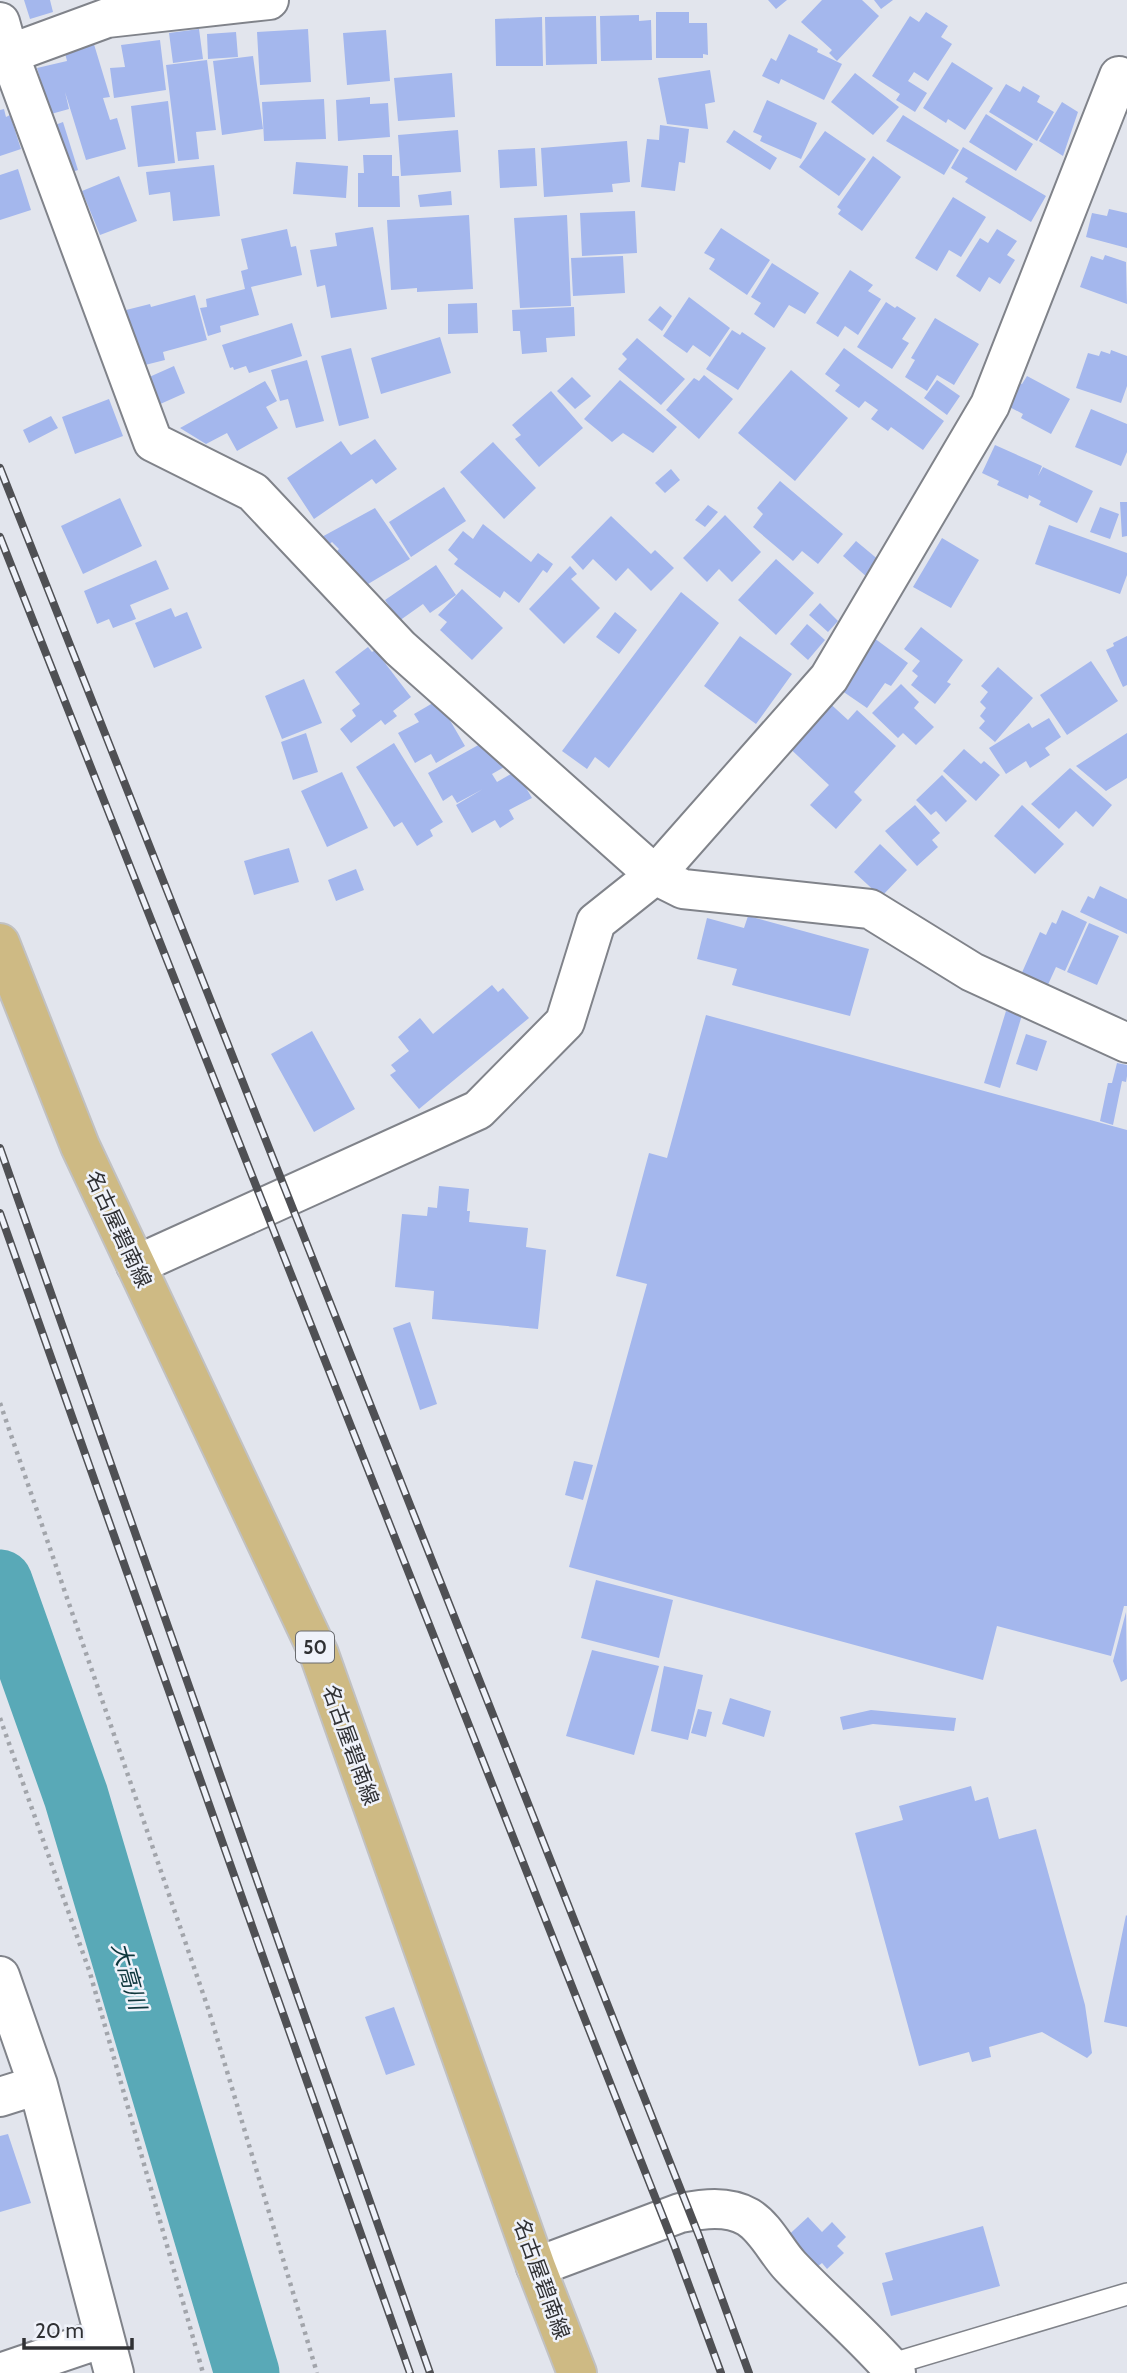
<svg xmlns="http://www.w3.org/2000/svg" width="1127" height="2373" viewBox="0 0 1127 2373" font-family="Cabin,'Noto Sans JP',sans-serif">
<rect width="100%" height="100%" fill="#e2e5ed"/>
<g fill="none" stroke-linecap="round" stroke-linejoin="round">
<path stroke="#59a9b7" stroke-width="65" d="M0 1582 76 1796 247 2373"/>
</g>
<path fill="#a4b7ed" d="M24 0H50L53 12 30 19Z
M768 0H787L776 9Z
M822 0H862L879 16 837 61 829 53 832 50 801 22Z
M874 0H893L881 9Z
M656 12H689V23H707L708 55 703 54V58H656Z
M926 12 948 26 941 37 952 44 928 81 914 72 908 81 927 93 915 112 896 100 900 94 872 76 910 16 919 22Z
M639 15V21L651 20 652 60 601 61 600 16Z
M596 16 597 64 546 65 545 17Z
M542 17 543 66H496L495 19Z
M199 29 203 59 173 63 169 33Z
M308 29 311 82 260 85 257 32Z
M386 30 390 81 347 85 343 33Z
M236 32 238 57 208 59 207 34Z
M789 34 818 49 817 52 842 64 824 100 781 79 779 84 762 76 771 58 776 61Z
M160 40 166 90 114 98 110 68 125 67 121 45Z
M93 41 110 97 103 98 110 120 117 118 126 149 86 160 65 92 69 109 51 114 37 68 67 61 64 49Z
M253 56 263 129 222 135 213 61Z
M207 60 216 130 196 132 199 159 178 161 166 65Z
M952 62 993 88 965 130 948 119 946 123 923 108Z
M710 70 715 102 705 104 708 129 667 124 658 78Z
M452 73 455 117 398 121 394 78Z
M855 73 899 107 873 135 831 102Z
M1006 84 1020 92 1023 86 1040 96 1037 102 1054 112 1037 141 989 112Z
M370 97V104L388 103 390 137 338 141 336 100Z
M324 99 326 139 264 141 262 102Z
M767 100 817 123 801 159 760 141 762 136 753 132Z
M168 101 175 163 138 167 131 106Z
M1062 102 1078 112 1063 156 1039 141Z
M4 109 6 117 10 115 21 149 0 156V110Z
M986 114 1033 144 1016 171 969 142Z
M903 115 959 150 944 175 886 141Z
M63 122 78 170 69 173 55 125Z
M660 125 689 129 685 163 679 162 675 191 641 187 647 139 659 140Z
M458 130 461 172 401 176 398 135Z
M734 130 777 158 770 170 726 142Z
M825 131 866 159 839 196 799 167Z
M627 141 630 182 612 184 613 192 544 197 541 148Z
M963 147 1046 196 1031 222 965 182 968 178 951 168Z
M535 148 537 186 500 188 498 150Z
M363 155H392V176H399L400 207H358V173H364Z
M873 156 901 177 862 231 838 214 841 210 837 207Z
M296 162 348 166 346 198 293 194Z
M214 165 220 216 173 221 170 192 149 195 146 172Z
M18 169 31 210 0 220V175Z
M119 176 137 221 100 235 82 191Z
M451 191 452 205 420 207 418 195Z
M953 197 986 217 961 257 949 250 937 271 915 258Z
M1109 209 1127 213V248L1086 237 1092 213 1107 216Z
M635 211 637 253 582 256 580 213Z
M469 215 473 289 417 292V288L391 290 387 220Z
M567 215 571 306 520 308 514 218Z
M373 227 387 309 331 318 325 285 317 287 310 250 337 246 335 233Z
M721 228 770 260 747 295 709 269 715 259 704 253Z
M287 229 291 247 296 246 302 275 251 287 259 315 220 326 221 332 208 336 200 308 207 307 206 299 245 289 241 271 248 269 241 239Z
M997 229 1017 241 1007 255 1015 260 1000 284 989 277 980 292 956 276 980 238 988 243Z
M1105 255 1126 262 1127 304 1080 287 1091 256 1103 260Z
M623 256 625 293 573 296 571 258Z
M772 263 819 293 805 314 789 305 774 328 754 314 761 303 751 297Z
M850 270 873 285 868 291 881 299 858 335 845 326 838 337 816 323Z
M195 295 207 340 163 352 165 360 141 366 126 310 150 304 151 307Z
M689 297 730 328 710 357 693 345 687 353 663 336Z
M886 302 895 308 897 306 916 318 902 339 909 343 892 369 857 347Z
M477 303 478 333 448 334V304Z
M660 306 672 316 662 331 648 320Z
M574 307 575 336 546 338 547 352 522 354 520 331H513L512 310Z
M935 318 979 344 954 385 937 375 927 391 905 377 915 360 911 358Z
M292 323 302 356 249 373 246 366 234 370 233 367 230 368 222 345Z
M732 330 740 335 742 332 766 348 738 390 706 369Z
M440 337 451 373 381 394 371 358Z
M637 338 685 379 661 405 618 369 627 359 622 354Z
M351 348 369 418 339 426 321 356Z
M844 348 944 421 923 450 891 427 888 431 871 419 878 410 865 401 859 408 835 391 840 385 825 374Z
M1111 350 1127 356V386L1121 403 1076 388 1088 353 1099 356 1101 351 1110 354Z
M307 360 324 421 296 428 288 399 280 401 271 370Z
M174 366 185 393 158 405 147 378Z
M791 370 848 418 795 481 738 433Z
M704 375 733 399 699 439 666 410 694 378 699 381Z
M1027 376 1070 399 1051 434 1021 418 1023 414 1002 403 1014 380 1022 384Z
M572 377 591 396 575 409 557 391Z
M620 380 677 427 653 453 623 433 612 442 584 419Z
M937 380 960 396 947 415 924 398Z
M265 381 277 401 266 407 278 428 237 451 227 433 206 444 180 428Z
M551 391 583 428 539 467 515 439 521 435 512 425Z
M109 399 123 436 75 454 62 417Z
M1091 409 1127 424V452L1121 466 1075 447Z
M51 416 58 428 29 443 23 430Z
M375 439 397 469 376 484 372 479 314 519 287 478 341 441 351 455Z
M493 442 536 488 504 519 460 472Z
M995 445 1042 466 1038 476 1043 467 1093 491 1077 523 1039 505 1041 501 1029 495 1028 499 997 485 999 481 982 473Z
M671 469 680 480 665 493 655 483Z
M780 481 843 534 818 564 802 551 793 561 753 527 763 514 757 508Z
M444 487 466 521 411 557 389 522Z
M120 498 142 546 83 574 61 526Z
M1120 502H1127V536L1122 537Z
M708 505 718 512 705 527 695 520Z
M1100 507 1119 514 1110 539 1090 532Z
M375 508 410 559 363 587 333 555 339 549 332 542 326 547 318 539Z
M725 515 761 552 732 582 719 569 707 582 683 558Z
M611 516 651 554 655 550 674 568 651 591 628 568 616 581 593 559 583 570 571 557Z
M483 524 531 562 538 553 553 564 547 573 543 570 519 603 504 591 500 598 454 564 458 559 448 550 463 531 473 539Z
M1049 525 1127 553V575L1120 594 1035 564Z
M942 538 979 560 951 608 913 587Z
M856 541 880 561 867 577 843 556Z
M776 559 814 593 776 635 738 600Z
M156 560 169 589 130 605 136 619 113 628 109 619 97 624 84 591Z
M436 565 456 595 430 613 423 604 399 621 385 600Z
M570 566 577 574 571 579 600 608 564 644 529 609Z
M462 589 503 628 472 660 440 630 447 622 438 615Z
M681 592 719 623 609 768 595 757 587 769 562 751Z
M820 603 838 621 828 632 809 615Z
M171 608 175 617 187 612 202 648 154 668 135 623Z
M615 612 637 630 619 654 596 637Z
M807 624 825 640 808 660 790 644Z
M921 627 963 660 947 682 951 684 935 704 911 685 918 676 912 671 920 661 904 649Z
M740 636 792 674 756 724 704 686Z
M1127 636V685L1123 687 1106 650 1114 646 1113 643Z
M874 638 908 663 891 686 885 683 867 708 832 684Z
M368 647 372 652 375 650 411 697 393 711 397 716 385 725 381 720 351 743 340 729 356 716 352 710 360 704 335 672Z
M1091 661 1118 701 1067 735 1040 695Z
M998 667 1033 698 995 742 979 728 985 721 980 716 986 708 980 702 988 692 981 686Z
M304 679 322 723 282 739 265 696Z
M901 684 919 702 914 708 934 727 916 745 903 733 898 738 872 713Z
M824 698 848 720 857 710 896 746 854 792 862 800 836 829 810 805 829 785 783 742Z
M438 700 465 746 436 763 431 754 415 763 398 733 419 722 414 714Z
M1049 718 1061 737 1045 748 1050 755 1030 768 1026 761 1006 774 989 748 1029 723 1032 728Z
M306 733 318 772 293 780 281 742Z
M1127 733V778L1106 791 1076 766Z
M491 738 506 766 492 774 497 782 516 771 532 798 509 810 514 819 500 828 495 820 472 833 456 805 483 789 457 803 452 795 443 801 428 773Z
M394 743 443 822 430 830 433 836 417 846 402 822 394 827 356 767Z
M964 749 981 764 984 761 1000 775 976 801 943 771Z
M1070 768 1112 805 1093 827 1076 811 1059 829 1031 804Z
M342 772 368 828 327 847 301 791Z
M942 775 967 801 946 822 936 811 931 815 916 800Z
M915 805 940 833 932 840 938 847 917 866 885 831Z
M1022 805 1064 844 1035 874 994 836Z
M880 844 907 870 881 897 854 872Z
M289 848 299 882 254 895 244 861Z
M356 869 364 890 336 901 328 880Z
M1100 886 1127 899V934L1080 912 1088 896 1094 899Z
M1062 910 1087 922 1065 971 1056 967 1046 989 1020 977 1040 932 1046 935 1052 922 1056 924Z
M748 916 869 949 850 1016 732 985 737 969 697 959 707 918 744 928Z
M1089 923 1119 936 1097 985 1067 972Z
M492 985 498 992 503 988 529 1018 419 1109 390 1075 396 1071 391 1065 409 1051 398 1037 420 1018 433 1034Z
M1006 1011 1022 1015 1000 1088 984 1083Z
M706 1015 1127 1130V1606H1124L1111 1656 997 1626 983 1680 569 1567 647 1284 616 1276 649 1153 667 1158Z
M312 1031 355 1109 314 1132 271 1054Z
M1026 1034 1047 1041 1037 1071 1016 1064Z
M1117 1063 1127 1065V1076L1126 1082 1122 1081 1113 1125 1100 1121 1108 1083H1112Z
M439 1186 469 1189 467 1211H470L469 1222 528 1228 526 1247 546 1250 538 1329 432 1319 434 1291 395 1287 402 1214 427 1216 428 1207 437 1208Z
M410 1322 437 1404 420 1410 393 1328Z
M574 1461 593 1465 583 1500 565 1495Z
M596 1580 673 1600 659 1658 581 1638Z
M1126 1612 1127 1679 1121 1682 1113 1661Z
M592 1650 659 1666 634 1755 566 1736Z
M664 1666 703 1675 688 1740 651 1731Z
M730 1698 771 1711 764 1737 722 1724Z
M698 1709 712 1712 706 1737 691 1733Z
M871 1710 956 1718 954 1731 873 1724 843 1730 840 1717Z
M971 1786 975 1801 988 1797 999 1839 1036 1829 1085 2005 1092 2053 1087 2058 1042 2032 989 2047 991 2057 972 2062 969 2052 919 2066 855 1833 903 1820 899 1806Z
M1126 1915 1127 1916V2027L1104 2022Z
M394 2007 415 2065 386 2075 365 2017Z
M8 2134 31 2203 0 2212V2136Z
M808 2217 822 2232 832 2222 846 2237 837 2246 844 2253 827 2269 822 2263 811 2272 782 2241Z
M983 2226 1000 2286 891 2316 882 2283 893 2280 885 2253Z"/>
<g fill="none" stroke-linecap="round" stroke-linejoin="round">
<defs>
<path id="lane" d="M889 2365 1127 2294"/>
<path id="street" d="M0 22 9 54 153 442 253 492 400 648 655 875 683 889 870 909 972 972 1127 1043
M9 54 107 18 269 0
M136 1265 478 1110 565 1022 596 922 655 875 829 678 990 405 1119 76
M0 1976 38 2085 114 2373
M0 2097 38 2085
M536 2267 680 2213C703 2209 727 2205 748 2217 766 2228 776 2251 790 2266 824 2302 863 2335 896 2373
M0 2373 103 2338"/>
<path id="primary" d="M0 943 80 1146 319 1654 536 2267 577 2373"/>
</defs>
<use href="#lane" stroke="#80838a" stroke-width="24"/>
<use href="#street" stroke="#80838a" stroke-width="42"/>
<use href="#primary" stroke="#c1c1c2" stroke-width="42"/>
<path stroke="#a2a5ab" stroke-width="4.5" stroke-dasharray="3.5 5" stroke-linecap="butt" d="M0 1403 209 2011 317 2373
M0 1718 90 1973 203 2373"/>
<use href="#lane" stroke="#fff" stroke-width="21"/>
<use href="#street" stroke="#fff" stroke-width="38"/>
<use href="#primary" stroke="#ceba84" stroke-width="38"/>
<defs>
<path id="rail" d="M0 468 699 2236 749 2373
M0 537 674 2245 721 2373
M0 1148 430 2373
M0 1213 410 2373"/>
</defs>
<use href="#rail" stroke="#4f5054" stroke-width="8"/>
<use href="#rail" stroke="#eff2fa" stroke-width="5" stroke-dasharray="16" stroke-linecap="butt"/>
</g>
<g text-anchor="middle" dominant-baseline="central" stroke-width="5" stroke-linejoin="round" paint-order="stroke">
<rect fill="#eff2fa" stroke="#696b6f" stroke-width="2" x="296" y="1631.5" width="38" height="31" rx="5"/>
<g font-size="19" font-weight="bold" fill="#303134">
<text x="315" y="1647">50</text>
</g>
<g font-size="21" fill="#303134" stroke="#eff2fa">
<text transform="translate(119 1229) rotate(65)">名古屋碧南線</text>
<text transform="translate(351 1745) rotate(70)">名古屋碧南線</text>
<text transform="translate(542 2279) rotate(70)">名古屋碧南線</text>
</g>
<g font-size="23" font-style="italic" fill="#0e363c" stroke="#eff2fa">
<text transform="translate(129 1976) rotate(74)">大高川</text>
</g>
</g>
<path d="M24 2338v10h108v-10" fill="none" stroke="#303134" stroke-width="3.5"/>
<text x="35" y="2338" font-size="21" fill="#303134" stroke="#eff2fa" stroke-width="5" paint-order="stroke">20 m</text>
</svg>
